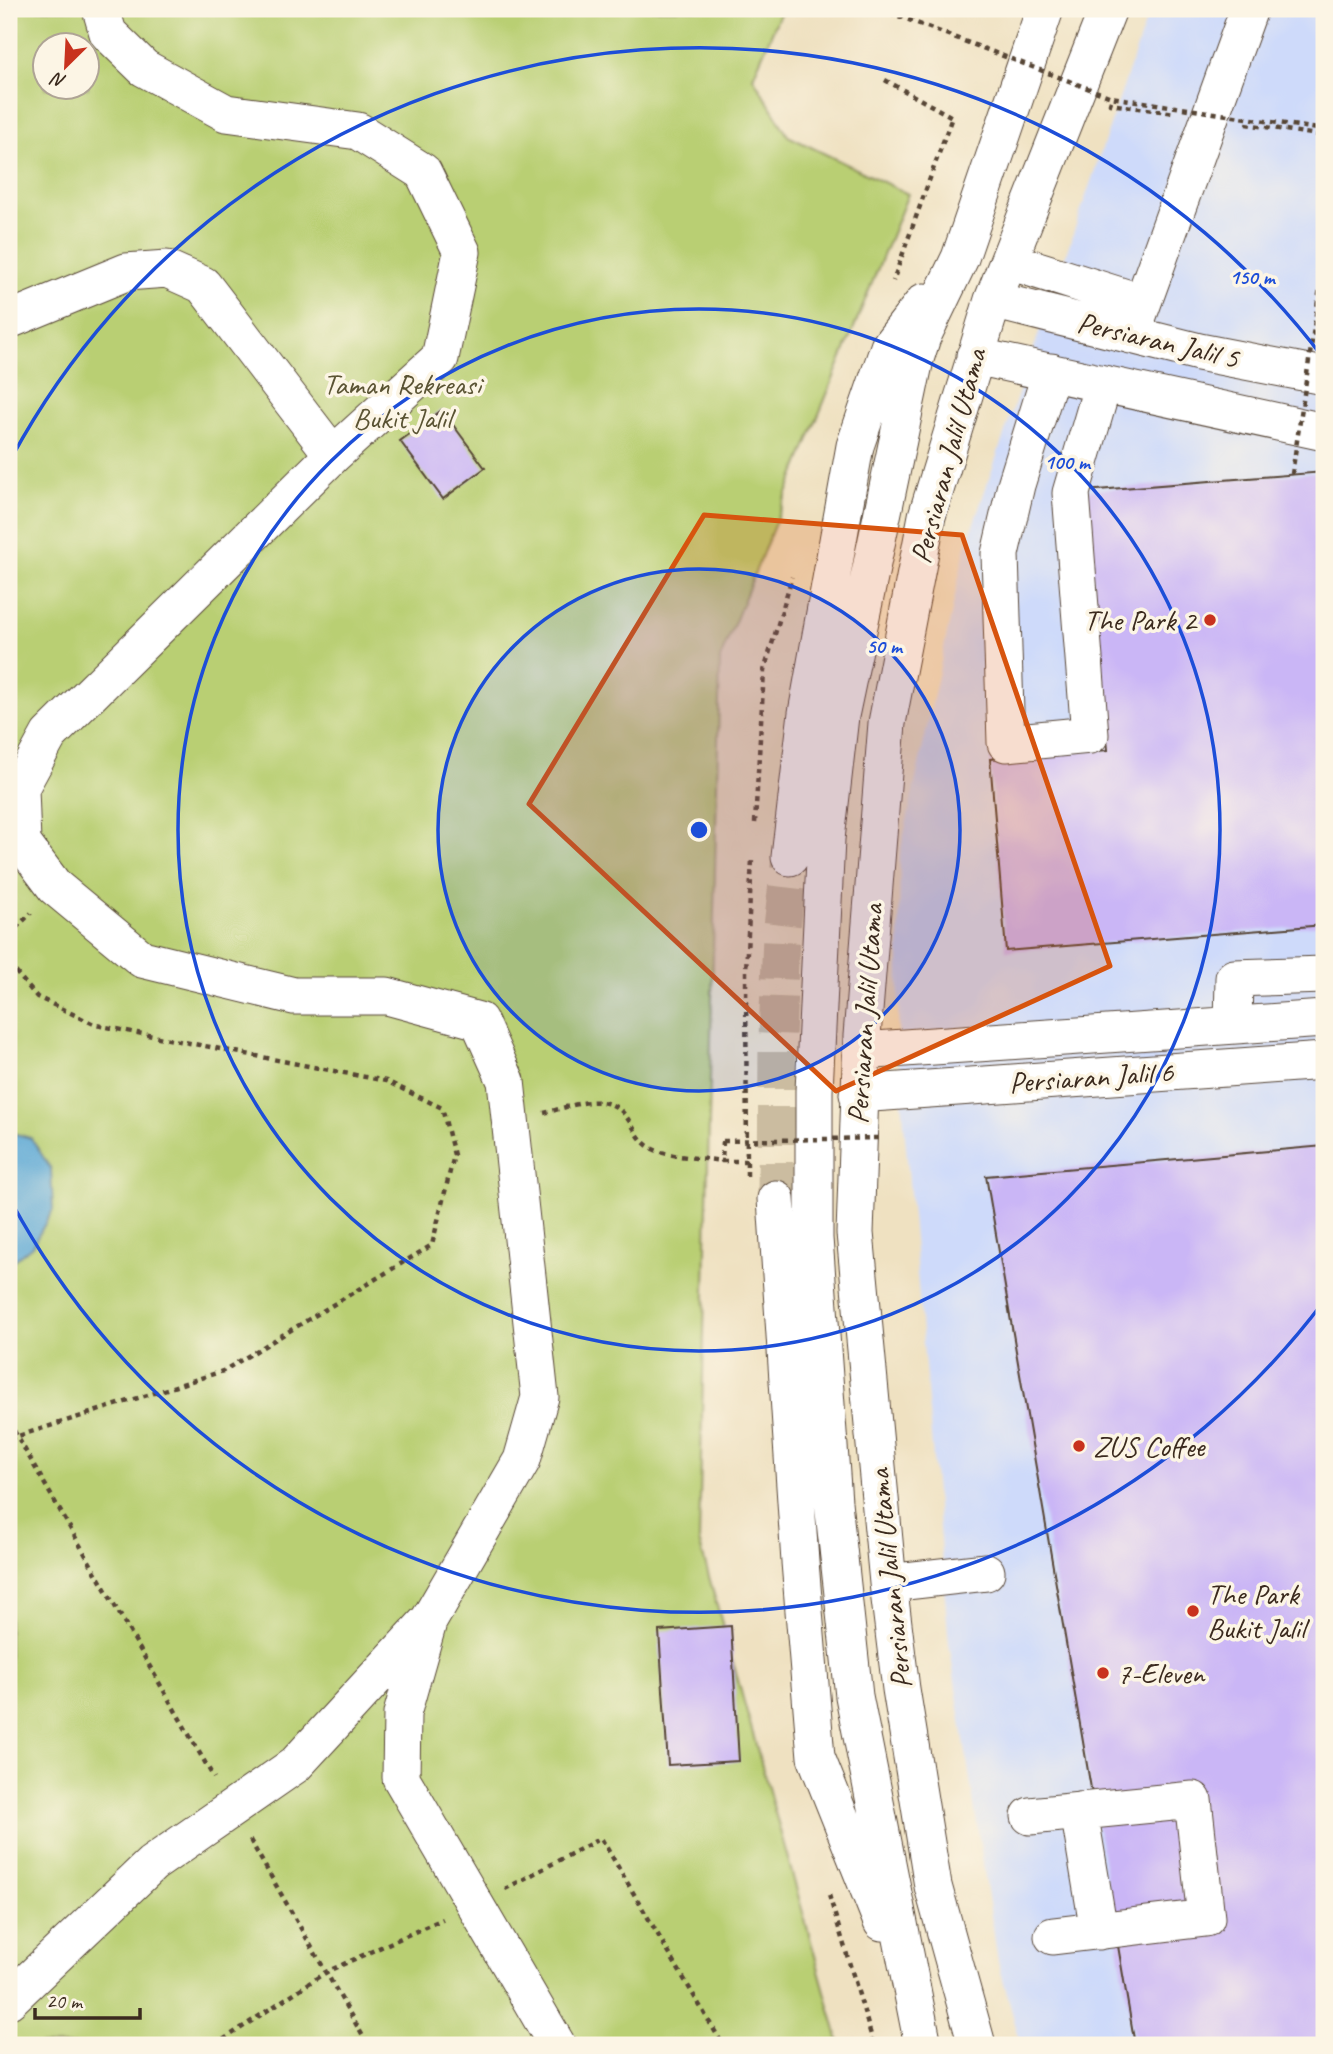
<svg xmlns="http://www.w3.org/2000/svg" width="1333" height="2054" viewBox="0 0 1333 2054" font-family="Caveat,sans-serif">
<rect width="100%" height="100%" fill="#fcf5e5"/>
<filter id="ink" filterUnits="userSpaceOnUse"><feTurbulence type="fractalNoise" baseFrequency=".0143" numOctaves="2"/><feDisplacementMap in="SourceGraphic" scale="14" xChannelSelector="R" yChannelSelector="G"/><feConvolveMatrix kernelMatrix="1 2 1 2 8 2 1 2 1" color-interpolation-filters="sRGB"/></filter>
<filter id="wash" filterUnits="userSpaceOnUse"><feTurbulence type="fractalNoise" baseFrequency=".00686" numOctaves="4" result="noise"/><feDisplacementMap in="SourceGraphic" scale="28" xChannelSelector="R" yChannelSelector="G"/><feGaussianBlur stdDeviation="1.57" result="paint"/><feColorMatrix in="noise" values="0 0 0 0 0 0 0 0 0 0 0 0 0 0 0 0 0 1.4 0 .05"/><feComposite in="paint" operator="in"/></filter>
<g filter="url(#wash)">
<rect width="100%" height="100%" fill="#efe1c1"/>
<path fill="#cedafa" d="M1150 9H1324V2045H1021L998 1961 949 1643 898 1054 900 854 965 549Z"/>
<path fill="#b9cf73" stroke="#7a7c48" stroke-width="2" fill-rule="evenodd" d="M9 9H782L753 77 788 136 908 194 720 659 699 1541 840 2045H9ZM46 46H88V88H46Z"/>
<path fill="#5ca8d5" stroke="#4c697a" stroke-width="2" d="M9 1132 31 1138 51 1169 53 1210 32 1246 9 1265Z"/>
<g id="blocks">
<path fill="#cab6f6" d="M442 410 485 468 443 499 400 441Z
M1324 472V925L1006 951 990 759 1108 750 1085 491Z
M1324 1146V2045H1135L986 1176Z
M731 1626 739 1761 668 1765 659 1631Z"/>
</g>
</g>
<g filter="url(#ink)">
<use href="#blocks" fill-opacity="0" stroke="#564536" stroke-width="2"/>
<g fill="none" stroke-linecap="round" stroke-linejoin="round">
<path stroke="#cbbca0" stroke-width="37" stroke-dasharray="37 18" stroke-linecap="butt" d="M776 1199 777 1038 781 936 790 857"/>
<defs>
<path id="minor" d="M1009 261 1142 303
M993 300 1199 352 1324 376
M9 320 126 272 167 269 203 285 333 455
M1131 335 1249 9
M975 356 1324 432
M1051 372 1016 485 1000 554 1006 743 1090 735 1071 493 1103 384
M790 857 807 713 855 446 889 347 924 302
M1233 1025 1234 978 1324 975
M861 1051 1324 1019
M858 1094 1324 1061
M776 1199 800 1562 816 1757 882 1922
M888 1583 986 1572
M427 1626 402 1714 401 1778 557 2045
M1079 1811 1099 1931
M1030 1816 1193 1800 1206 1918 1053 1936
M9 2000 152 1864 295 1765 429 1620 522 1460 540 1397 506 1081 479 1021 387 996H294L142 959 55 887 22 843 20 788 49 735 333 455 440 358 462 252 423 172 358 131 226 113 144 68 108 33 101 9
M923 2045 854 1696 833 1502 814 1238V1091L826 839 840 716 915 359 922 337 960 258 1045 9
M977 2045 933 1886 901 1689 888 1583 855 1233 862 1036 887 723 927 516 993 300 1108 9"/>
</defs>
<use href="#minor" stroke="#564536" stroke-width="39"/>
<path stroke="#564536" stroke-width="4.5" stroke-dasharray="5 5" stroke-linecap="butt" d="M885 80 952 117 893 281
M1111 101 1110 104 1175 113
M1246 124 1324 136
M755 823 764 671 792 577
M9 935 31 913
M9 964 37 997 96 1025 386 1081 442 1108 454 1155 432 1245 223 1371 9 1439
M544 1113C570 1107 605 1090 625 1115 633 1125 638 1139 648 1146 661 1157 704 1158 722 1161
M723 1141 722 1161H747
M747 1176 746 970 752 860
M9 1422 214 1778
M250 1840 368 2045
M505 1889 601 1838 723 2045
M829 1895 874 2045
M215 2045 326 1972 443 1919"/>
<use href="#minor" stroke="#fff" stroke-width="37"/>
<path stroke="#564536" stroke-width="4.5" stroke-dasharray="5 5" stroke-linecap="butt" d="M880 9 1111 97 1324 130
M1292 474 1324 261
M723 1141 878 1138"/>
</g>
</g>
<path fill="#d7540e" fill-opacity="0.2" stroke="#d7540e" stroke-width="5" stroke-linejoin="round" d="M704 515 962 535 1110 966 836 1091 529 804Z"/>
<circle cx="699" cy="830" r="261" fill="#1d4ed8" fill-opacity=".12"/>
<g fill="none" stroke="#1d4ed8" stroke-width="3.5">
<circle cx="699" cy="830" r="261"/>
<circle cx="699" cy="830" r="521"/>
<path d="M1324 1301A782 782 0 0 1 12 1203M12 457A782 782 0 0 1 1324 359"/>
</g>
<g fill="#c8321e" stroke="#fcf5e5" stroke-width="2.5">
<circle cx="1210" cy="620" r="7"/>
<circle cx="1079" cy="1446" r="7"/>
<circle cx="1193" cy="1611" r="7"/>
<circle cx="1103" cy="1673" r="7"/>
</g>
<g text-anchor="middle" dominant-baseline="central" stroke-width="7" stroke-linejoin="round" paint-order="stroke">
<g font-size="30" fill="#3b2a1e" stroke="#fcf5e5">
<text transform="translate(1158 340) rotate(13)">Persiaran Jalil 5</text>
<text transform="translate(948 456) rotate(-75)">Persiaran Jalil Utama</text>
<text transform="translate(865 1014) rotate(-86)">Persiaran Jalil Utama</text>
<text transform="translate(1091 1077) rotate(-4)">Persiaran Jalil 6</text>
<text transform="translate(890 1579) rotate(-96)">Persiaran Jalil Utama</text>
</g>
<g font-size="30" fill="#5a5333" stroke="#fcf5e5">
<text x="402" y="384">Taman Rekreasi<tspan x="402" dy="34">Bukit Jalil</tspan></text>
</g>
<g font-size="30" fill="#3b2a1e" stroke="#fcf5e5" text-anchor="start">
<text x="1196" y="620" text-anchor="end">The Park 2</text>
<text x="1093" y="1446">ZUS Coffee</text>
<text x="1207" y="1594">The Park<tspan x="1207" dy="34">Bukit Jalil</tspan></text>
<text x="1117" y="1673">7-Eleven</text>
</g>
</g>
<circle cx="699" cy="830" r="10" fill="#1d4ed8" stroke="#fcf5e5" stroke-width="3.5"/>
<g font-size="21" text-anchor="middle" font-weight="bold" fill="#1d4ed8" stroke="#fcf5e5" stroke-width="7" stroke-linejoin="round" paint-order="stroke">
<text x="1252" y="284">150 m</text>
<text x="1067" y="469">100 m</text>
<text x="884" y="653">50 m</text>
</g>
<rect width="1333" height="2054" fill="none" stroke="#fcf5e5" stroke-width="35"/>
<g transform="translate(66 66) rotate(204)"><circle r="33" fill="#fcf5e5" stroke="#afa495" stroke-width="2"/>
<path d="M0-5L12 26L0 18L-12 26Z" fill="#c8321e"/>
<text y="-10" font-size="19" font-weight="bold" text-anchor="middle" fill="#3b2a1e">N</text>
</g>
<path d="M35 2008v10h105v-10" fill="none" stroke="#3b2a1e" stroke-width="3.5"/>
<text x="46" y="2008" font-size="21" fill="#3b2a1e" stroke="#fcf5e5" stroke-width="5" paint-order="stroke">20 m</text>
</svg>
